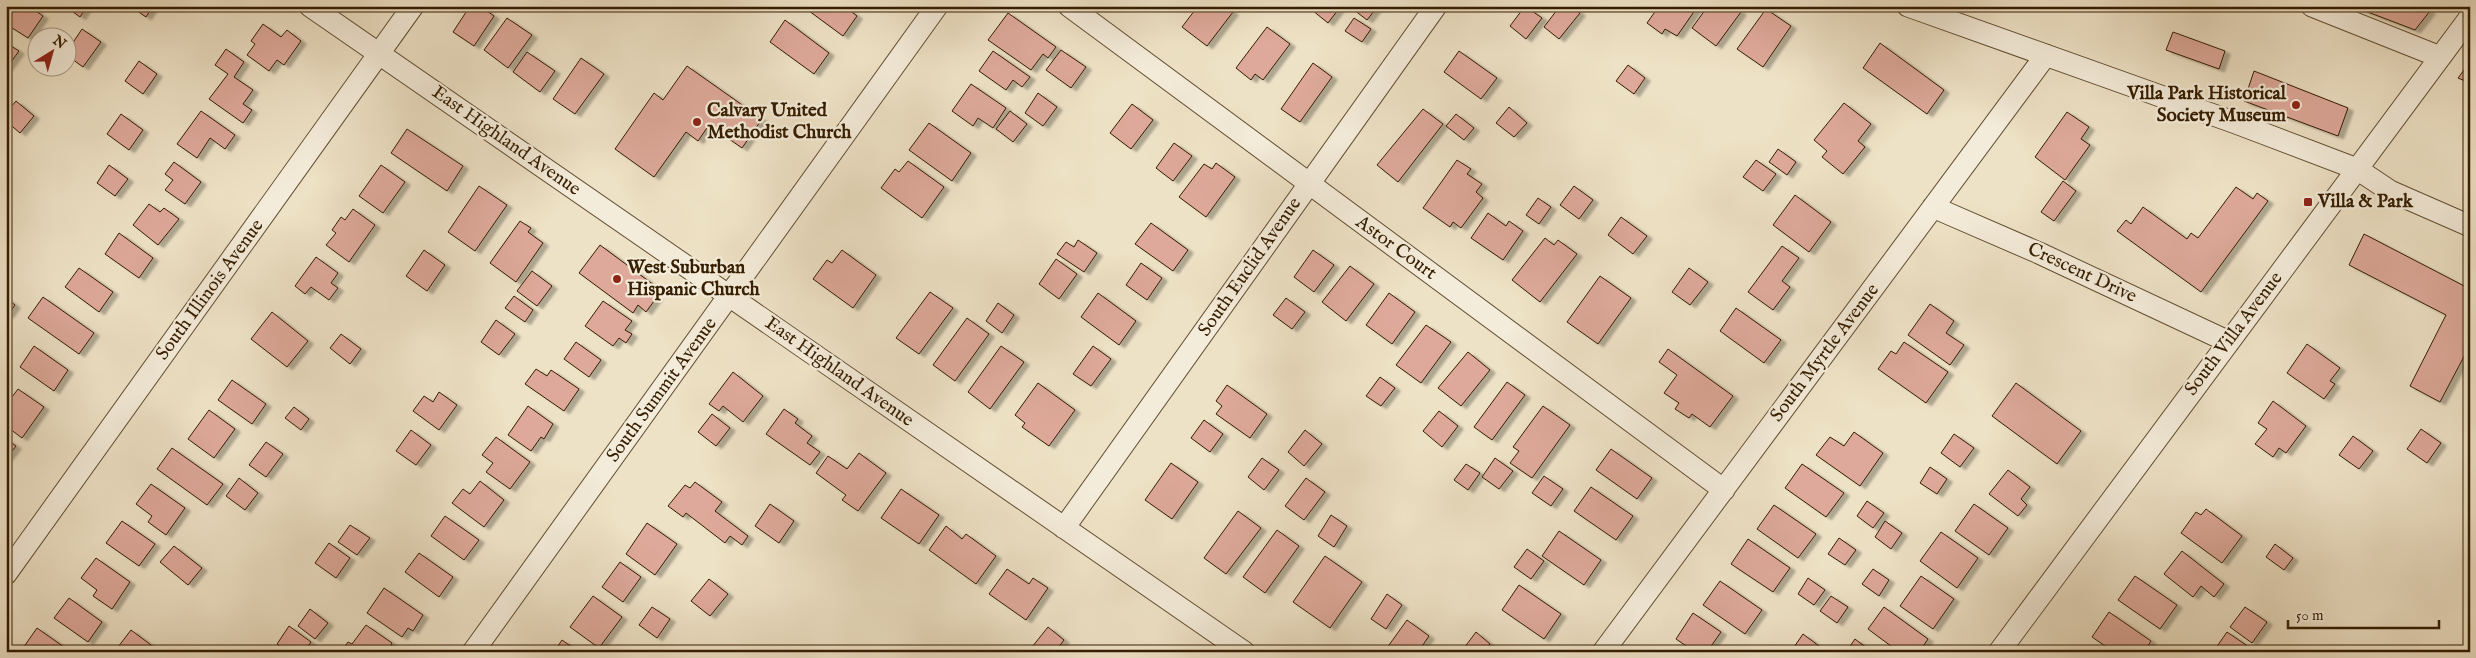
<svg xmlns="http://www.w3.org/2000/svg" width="2476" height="658" viewBox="0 0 2476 658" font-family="'IM FELL English',serif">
<defs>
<filter id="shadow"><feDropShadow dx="5.5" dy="3" stdDeviation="1" flood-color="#0004"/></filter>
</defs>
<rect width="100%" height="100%" fill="#eee2c6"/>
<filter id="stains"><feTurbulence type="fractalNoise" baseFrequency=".004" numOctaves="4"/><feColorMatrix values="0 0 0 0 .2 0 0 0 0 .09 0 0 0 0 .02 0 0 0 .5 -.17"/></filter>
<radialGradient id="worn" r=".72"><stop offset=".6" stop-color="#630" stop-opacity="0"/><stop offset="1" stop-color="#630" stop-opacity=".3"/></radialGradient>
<path fill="#dea99a" stroke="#351d00" filter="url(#shadow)" d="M6 6H29L43 16 28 38 6 24Z
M65 6H87L80 17Z
M130 6H153L146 17Z
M470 6H480L494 16 474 46 453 32Z
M806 6H844L857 16 843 36 805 8Z
M1198 6H1225L1233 12 1207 46 1182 27Z
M1316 6H1341L1328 23 1312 10Z
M1349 6H1378L1367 20Z
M1525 6 1542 18 1526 39 1510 26Z
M1560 6H1572L1580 13 1559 39 1544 27Z
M1659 6H1698L1677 36 1665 29 1662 34 1647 23Z
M1708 6H1733L1741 12 1716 46 1692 28Z
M2352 6H2424L2430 11 2415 30Z
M1766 9 1791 26 1763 67 1737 49Z
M1008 13 1056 47 1048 58 1043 54 1031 70 988 40Z
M507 18 532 35 508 68 484 50Z
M1354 18 1371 29 1362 42 1345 31Z
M785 20 829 53 814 74 770 42Z
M263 24 281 37 287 30 301 41 284 65 277 60 269 71 247 55 255 44 251 41Z
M1267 27 1290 44 1263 80 1255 74 1251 80 1236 68Z
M82 29 101 42 83 67 68 56V50Z
M2173 32 2225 51 2219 69 2166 50Z
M6 43 19 51 6 69Z
M1880 43 1944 90 1927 114 1863 68Z
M226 49 244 62 234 77 253 90 243 104 252 110 243 123 209 99 228 74 215 65Z
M1061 50 1086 67 1071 88 1046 70Z
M993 51 1030 77 1022 87 1013 80 1006 90 979 71Z
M1459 51 1497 78 1481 99 1444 72Z
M527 52 555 71 540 92 513 72Z
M581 58 604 74 575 114 553 99Z
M139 61 157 74 143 94 125 81Z
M2470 62V83L2458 78Z
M1313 63 1332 77 1300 122 1281 109Z
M1628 65 1645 78 1634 94 1616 81Z
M687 66 762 119 742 148 709 125 698 141 686 132 654 177 615 149 654 93 663 100Z
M2254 71 2348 108 2338 136 2244 101Z
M971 84 1006 108 993 128 978 118 973 126 952 111Z
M1038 93 1057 107 1043 126 1025 113Z
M16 101 34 116 20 133 6 121V113Z
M1844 103 1871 124 1858 141 1865 147 1843 174 1822 157 1827 151 1814 140Z
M1132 104 1153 120 1131 149 1110 133Z
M1509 107 1527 123 1514 137 1496 123Z
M1423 109 1443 124 1398 182 1377 165Z
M201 111 235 135 225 149 210 138 197 158 177 144Z
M1010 111 1027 124 1013 142 996 129Z
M2067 112 2089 127 2081 139 2090 145 2065 180 2035 157Z
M121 114 143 130 129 150 107 134Z
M1456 114 1474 128 1464 140 1446 126Z
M929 123 971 153 952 181 909 150Z
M407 129 463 166 447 191 391 153Z
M1174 143 1192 156 1173 181 1156 168Z
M1778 149 1796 162 1787 175 1769 162Z
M1457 160 1471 169 1467 174 1482 184 1476 192 1483 198 1461 228 1453 222 1450 227 1423 208Z
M1756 160 1776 174 1763 191 1743 177Z
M908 161 944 187 922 218 881 188 895 169 899 172Z
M174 162 201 182 185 204 165 190 173 180 165 174Z
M1216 163 1235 177 1206 217 1179 197 1204 164 1212 169Z
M109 165 128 179 115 196 97 183Z
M381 165 405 182 383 213 359 196Z
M2063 181 2076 191 2054 221 2041 212Z
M479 186 507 205 475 251 448 232Z
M1574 186 1593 200 1579 219 1560 205Z
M2236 187 2253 199 2257 193 2268 201 2201 292 2117 231 2126 220 2131 224 2143 207 2187 239 2191 233 2198 238Z
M1795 195 1831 222 1809 252 1773 225Z
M1538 198 1551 207 1539 224 1526 215Z
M149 204 160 212 164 208 179 219 158 245 133 225Z
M353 209 375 225 349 262 326 245 336 233 332 230 341 217 345 220Z
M1488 213 1506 226 1509 221 1523 231 1503 260 1471 238Z
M1621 217 1647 236 1633 254 1608 235Z
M520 221 531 228 528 232 543 243 516 282 490 263Z
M1151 223 1188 250 1173 271 1135 244Z
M119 233 153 258 139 278 105 254Z
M2364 234 2470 289V345L2440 402 2410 386 2446 315 2349 265Z
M1545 238 1554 245 1558 240 1577 254 1540 302 1512 280Z
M1078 240 1097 253 1084 272 1057 254 1066 242 1074 247Z
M600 245 654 285 649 291 657 297 646 312 638 305 633 313 579 273Z
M1782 246 1799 258 1782 281 1790 287 1773 310 1748 292Z
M424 250 445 265 427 291 406 276Z
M842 250 876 275 853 308 813 279 827 260 832 263Z
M1313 250 1334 265 1314 292 1294 277Z
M316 257 338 273 331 283 338 288 329 300 311 287 305 294 295 286Z
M1056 259 1077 274 1059 299 1039 284Z
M1141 263 1162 278 1147 300 1126 285Z
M1350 266 1374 284 1346 321 1322 302Z
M79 268 113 292 99 312 65 287Z
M1689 268 1708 282 1690 305 1672 292Z
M532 271 552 286 537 306 517 291Z
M1600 276 1631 298 1598 344 1567 322Z
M930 292 953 308 919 354 896 338Z
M1098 293 1136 321 1119 345 1081 317Z
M1389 293 1415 312 1392 344 1366 325Z
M514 296 533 310 525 322 505 308Z
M43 297 94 333 79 354 28 318Z
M6 298 15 305 8 315 6 314Z
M1286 298 1305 312 1292 329 1273 315Z
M603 301 632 321 625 330 632 334 626 343 619 338 613 346 585 326Z
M998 303 1014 315 1002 333 986 321Z
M1930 304 1954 321 1946 333 1964 345 1950 365 1908 335Z
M1736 308 1781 340 1764 363 1720 331Z
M272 312 308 341 287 367 251 339Z
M967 318 989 334 955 381 933 365Z
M496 320 515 334 499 355 481 342Z
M1426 325 1451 342 1421 383 1396 365Z
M341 334 361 349 350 364 330 348Z
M576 342 601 360 589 377 564 359Z
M1904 342 1948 372 1926 403 1878 369 1891 351 1896 354Z
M2307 344 2340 368 2330 381 2335 384 2324 399 2287 373Z
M34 346 68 370 54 391 20 367Z
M1001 346 1024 362 990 409 968 392Z
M1093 346 1111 359 1091 386 1073 374Z
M1668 349 1733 396 1710 427 1692 414 1689 418 1675 409 1679 403 1664 393 1677 375 1659 362Z
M1468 352 1490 370 1461 406 1438 388Z
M536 369 547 376 551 370 579 389 564 411 525 384Z
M733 372 763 396 743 422 723 406 719 411 709 404Z
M1380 377 1395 388 1381 406 1366 396Z
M232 380 266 404 252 424 218 400Z
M1507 382 1525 395 1492 440 1474 427Z
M1038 383 1075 410 1049 446 1022 427 1025 423 1015 415Z
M2016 383 2081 431 2057 464 1992 416Z
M1227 385 1267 414 1250 438 1216 414 1222 406 1216 401Z
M18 389 44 407 22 438 6 426V405Z
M439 392 457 405 439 430 413 411 424 396 433 402Z
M2273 401 2306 426 2286 453 2279 448 2273 457 2255 444 2267 429 2258 423Z
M528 406 553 424 544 439 541 437 531 451 508 435Z
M1543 406 1570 425 1532 478 1510 463 1519 451 1513 447Z
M294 407 309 419 301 430 285 418Z
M784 409 798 419 795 423 812 436 807 443 820 452 810 465 766 434Z
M209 410 235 429 214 458 188 439Z
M1439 411 1458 426 1442 447 1423 431Z
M712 414 730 428 716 446 698 432Z
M1204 420 1223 434 1210 452 1191 438Z
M2421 429 2441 443 2427 463 2407 449Z
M411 430 431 445 416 465 396 451Z
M1305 430 1322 444 1304 466 1288 452Z
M1854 432 1883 453 1860 486 1816 455 1830 437 1844 446Z
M1954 434 1974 448 1960 467 1941 453Z
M2353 436 2373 451 2359 469 2339 455Z
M496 437 530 462 510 489 486 472 493 463 482 455Z
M6 439 16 446 6 459Z
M266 442 283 454 266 477 249 465Z
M172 448 223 484 207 505 157 469Z
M1611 449 1652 478 1637 499 1596 470Z
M859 453 886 473 858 511 842 500 846 495 816 473 828 456 847 469Z
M1262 458 1279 470 1264 490 1248 477Z
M1495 458 1513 471 1499 489 1482 477Z
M1171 463 1198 482 1172 519 1145 500Z
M1466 464 1480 473 1468 490 1454 480Z
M1802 464 1844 493 1826 517 1785 488Z
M1930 467 1947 479 1937 494 1920 483Z
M2008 470 2030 487 2021 499 2027 505 2018 516 1989 494Z
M1544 476 1563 489 1551 506 1532 493Z
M239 478 258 493 245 510 226 496Z
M1306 478 1325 492 1304 520 1285 506Z
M480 481 504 500 484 527 452 503 463 489 470 494Z
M695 482 722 502 715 511 748 536 742 545 730 536 725 543 686 513 683 517 668 506 685 485 690 488Z
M151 484 185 508 166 535 148 522 152 516 136 504Z
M1591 487 1633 516 1616 540 1574 511Z
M901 489 939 515 919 544 881 518Z
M1867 501 1884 513 1873 528 1857 516Z
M770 504 794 521 779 543 755 526Z
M1974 504 2008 528 1989 555 1955 531Z
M1774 505 1816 534 1798 558 1757 529Z
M2206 509 2242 536 2222 563 2181 533 2196 512 2201 515Z
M1238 511 1261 528 1226 574 1204 558Z
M1331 515 1347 526 1334 547 1318 536Z
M445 516 479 540 464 560 431 536Z
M122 521 155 544 139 566 106 543Z
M1885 521 1902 533 1891 549 1875 537Z
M647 523 677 544 655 575 626 554Z
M350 525 370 538 357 555 338 542Z
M946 526 962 539 966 534 996 556 976 584 929 550Z
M1277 530 1299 546 1265 593 1243 577Z
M1559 531 1601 560 1584 585 1542 556Z
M1941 532 1978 558 1957 588 1920 561Z
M1839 538 1856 550 1845 565 1828 554Z
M1748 539 1790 568 1773 592 1731 564Z
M329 543 350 558 336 578 315 563Z
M2275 544 2293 558 2284 570 2266 557Z
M174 546 202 568 188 585 160 562Z
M1527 549 1544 561 1531 579 1514 567Z
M2182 551 2224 584 2214 597 2201 586 2193 597 2164 574Z
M419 553 453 577 439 597 405 572Z
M1325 556 1362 582 1330 628 1293 602Z
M96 558 130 582 112 609 93 596 97 590 81 578Z
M620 562 641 577 623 602 602 587Z
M1007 569 1029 584 1033 578 1048 588 1026 620 989 594Z
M1873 569 1889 580 1879 596 1862 584Z
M1921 576 1954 599 1933 629 1900 606Z
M2135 576 2177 605 2160 629 2118 600Z
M1808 578 1825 590 1814 605 1798 594Z
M709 579 728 594 710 616 691 601Z
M1720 581 1762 610 1745 634 1703 605Z
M1519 585 1561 614 1544 639 1502 610Z
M384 588 423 615 413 631 408 628 402 637 367 613Z
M1387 594 1402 605 1386 629 1371 619Z
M593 596 622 617 599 648 570 627Z
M1831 596 1848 607 1837 623 1820 611Z
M69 598 102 622 88 642 54 618Z
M652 607 670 619 657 638 639 625Z
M1884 607 1928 639 1919 652H1899L1868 629Z
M2245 607 2267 622 2252 643 2230 627Z
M310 609 328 623 315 639 298 626Z
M2109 612 2151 641 2144 652H2114L2092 637Z
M1693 613 1721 632 1707 652H1695L1676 639Z
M1407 620 1429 636 1418 652H1384Z
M366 625 392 643 388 652H341L348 642 352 644Z
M289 626 311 642 304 652H287L277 644Z
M1048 627 1064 640 1055 652H1028Z
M37 628 71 652H28L23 648Z
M131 630 151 645 146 652H125L118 647Z
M1476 632 1490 644 1484 652H1461Z
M2227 632 2246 645 2242 652H2213Z
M1803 634 1819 646 1815 652 1792 650Z
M1855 639 1872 652H1846Z
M562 640 579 652H554Z
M2470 640V652H2463L2462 651Z"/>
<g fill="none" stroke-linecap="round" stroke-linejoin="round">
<defs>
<path id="minor" d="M310 6 1244 652
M1069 6 1724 490
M1908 6 2236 123 2357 169 2390 191 2470 226
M2312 6 2440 57
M1933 207 2039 253 2229 342
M1064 528 1436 6
M6 574 413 6
M473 652 937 6
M1603 652 2046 55
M1999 652 2470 17"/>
</defs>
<use href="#minor" stroke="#634e32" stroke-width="23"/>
<use href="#minor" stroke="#f4ecda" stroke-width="21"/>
</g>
<g fill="#8f2418" stroke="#f4ecda" stroke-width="2">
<circle cx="2296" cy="105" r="5"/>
<circle cx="697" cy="122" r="5"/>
<rect x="2303" y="197" width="10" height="10" rx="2.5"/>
<circle cx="617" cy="279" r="5"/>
</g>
<g text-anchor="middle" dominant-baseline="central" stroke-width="4.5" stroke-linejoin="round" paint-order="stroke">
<g font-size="19" font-weight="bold" fill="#351d00" stroke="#f4ecda" text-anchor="start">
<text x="2286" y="94" text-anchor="end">Villa Park Historical<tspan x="2286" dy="22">Society Museum</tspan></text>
<text x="707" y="111">Calvary United<tspan x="707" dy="22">Methodist Church</tspan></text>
<text x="2318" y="202">Villa &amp; Park</text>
<text x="627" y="268">West Suburban<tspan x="627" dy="22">Hispanic Church</tspan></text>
</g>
<g font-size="19" fill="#351d00" stroke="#f4ecda">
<text transform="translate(506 141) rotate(35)">East Highland Avenue</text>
<text transform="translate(1396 248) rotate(36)">Astor Court</text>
<text transform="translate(1250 267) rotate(-55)">South Euclid Avenue</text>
<text transform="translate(2082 273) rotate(25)">Crescent Drive</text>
<text transform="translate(210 290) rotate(-54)">South Illinois Avenue</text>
<text transform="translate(2234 334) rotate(-53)">South Villa Avenue</text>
<text transform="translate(1825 353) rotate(-53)">South Myrtle Avenue</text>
<text transform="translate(839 372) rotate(35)">East Highland Avenue</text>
<text transform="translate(662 390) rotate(-54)">South Summit Avenue</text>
</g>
</g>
<rect width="2476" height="658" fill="none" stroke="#eee2c6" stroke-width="25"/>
<rect x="8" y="8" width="2461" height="643" fill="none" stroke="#351d00" stroke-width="2.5"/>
<rect x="12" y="12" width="2451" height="633" fill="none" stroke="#351d00"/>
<g transform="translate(52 52) rotate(37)"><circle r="24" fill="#f4ecda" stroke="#a89983"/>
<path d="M0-4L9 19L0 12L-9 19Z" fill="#8f2418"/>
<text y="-8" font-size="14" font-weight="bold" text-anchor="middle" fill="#351d00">N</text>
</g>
<path d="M2288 620v8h151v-8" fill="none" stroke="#351d00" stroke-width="2.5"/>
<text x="2296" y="620" font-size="15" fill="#351d00" stroke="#f4ecda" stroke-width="4" paint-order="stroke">50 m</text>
<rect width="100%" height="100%" filter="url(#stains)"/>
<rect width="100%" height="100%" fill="url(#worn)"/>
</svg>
